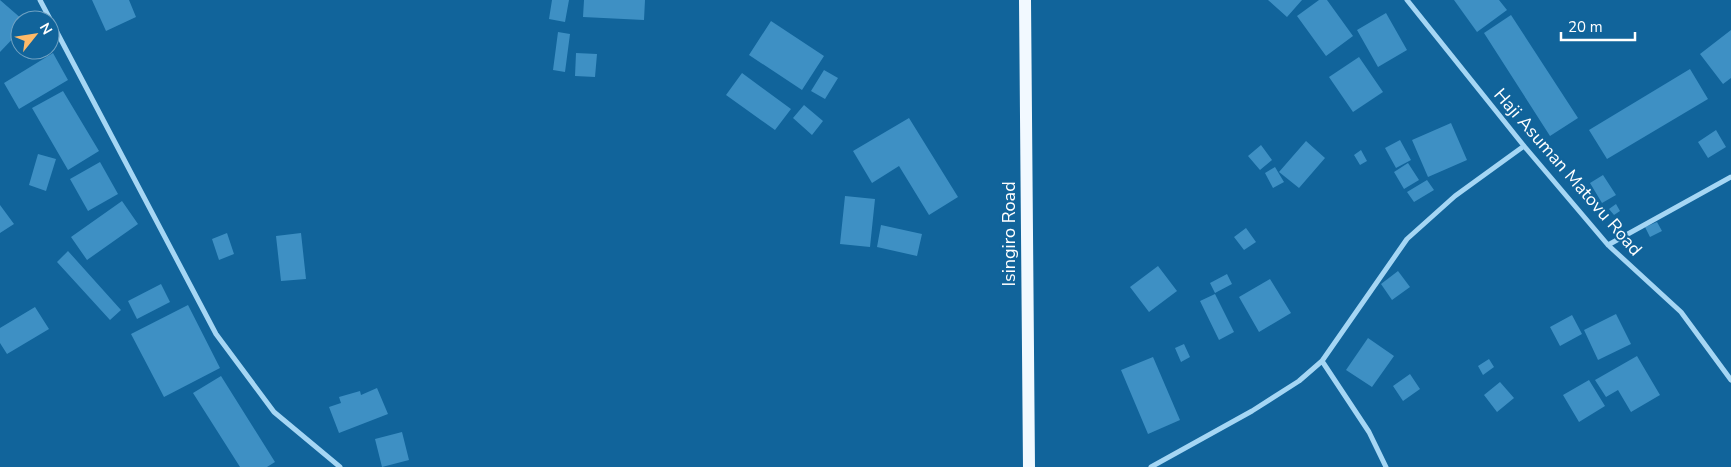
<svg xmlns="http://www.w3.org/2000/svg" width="1731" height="467" viewBox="0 0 1731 467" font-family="'Nunito Sans',sans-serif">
<rect width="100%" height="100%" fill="#11649b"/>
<path fill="#3e90c4" d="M0 0 23 20H20V31L0 52Z
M92 0H129L136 17 106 31Z
M552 0H569L565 22 549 19Z
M584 0H645L644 20 583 17Z
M1268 0H1302L1287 17Z
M1319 0H1327L1353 36 1326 56 1297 16Z
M1454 0H1499L1507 10 1477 32Z
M1386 13 1407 50 1378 67 1357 30Z
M1511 15 1578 118 1550 136 1484 33Z
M771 21 824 56 802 90 749 55Z
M1731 30V78L1723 84 1700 54Z
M558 32 570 34 565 72 553 70Z
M24 50H44L28 59Z
M53 53 68 80 19 109 4 83Z
M576 53 597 54 595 77 575 76Z
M1359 57 1383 92 1353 112 1329 77Z
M1690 69 1708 99 1607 159 1589 130Z
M824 70 838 78 825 99 811 91Z
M742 73 791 109 775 130 726 95Z
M63 91 99 151 68 170 32 108Z
M804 105 823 121 812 135 793 118Z
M909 118 958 197 929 215 899 166 872 183 853 151Z
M1451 123 1467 160 1428 177 1412 140Z
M1716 130 1726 147 1708 158 1698 142Z
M1400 140 1411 160 1396 168 1385 148Z
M1306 141 1325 158 1299 188 1279 172Z
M1261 145 1272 160 1260 170 1248 156Z
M1361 150 1367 161 1360 165 1354 155Z
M38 154 56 159 46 191 29 185Z
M100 162 118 194 88 211 70 179Z
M1408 163 1419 180 1404 189 1394 172Z
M1275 167 1284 182 1273 188 1265 173Z
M1603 175 1616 195 1602 203 1590 183Z
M1427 180 1434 190 1414 202 1407 192Z
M845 196 875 199 870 247 840 244Z
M122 201 138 224 87 260 71 237Z
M1616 204 1620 211 1614 215 1609 209Z
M0 205 14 224 0 233Z
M1657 222 1662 231 1650 237 1645 227Z
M881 225 922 234 917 256 877 247Z
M1246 228 1256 242 1244 250 1234 237Z
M227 233 234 254 219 260 212 239Z
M301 233 306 279 281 281 276 236Z
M68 251 121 310 110 320 57 262Z
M1158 266 1177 291 1149 312 1130 287Z
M1398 271 1410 287 1392 300 1381 284Z
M1227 274 1232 284 1215 293 1210 283Z
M1270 279 1291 313 1259 332 1239 297Z
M161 284 170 302 137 319 128 301Z
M1215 294 1234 332 1219 340 1200 301Z
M188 305 220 368 164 397 131 334Z
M35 307 49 329 7 354 0 343V328Z
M1616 314 1631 344 1598 360 1584 330Z
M1572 315 1582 334 1560 346 1550 327Z
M1368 338 1394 356 1372 387 1346 370Z
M1184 344 1190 357 1181 362 1175 348Z
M1637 356 1660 395 1631 412 1618 390 1606 397 1595 380Z
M1153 357 1180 420 1148 434 1121 370Z
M1489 359 1494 367 1483 375 1478 366Z
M1410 374 1420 389 1403 401 1393 386Z
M221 376 275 462 267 467H240L193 393Z
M1589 380 1605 406 1579 422 1563 395Z
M1500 382 1514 398 1497 412 1484 395Z
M377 388 388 414 339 433 329 407 341 403 339 397 360 391 361 395Z
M402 432 409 460 382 467 375 439Z"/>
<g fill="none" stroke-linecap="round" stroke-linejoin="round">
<path stroke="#a5d6f4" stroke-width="5" d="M40 0 216 334 274 412 340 467
M1407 0 1524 146 1608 245 1681 312 1731 380
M1608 245 1731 177
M1322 361 1369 432 1386 467
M1151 467 1252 411 1299 381 1322 361 1407 239 1455 196 1524 146"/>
<path stroke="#f2f9ff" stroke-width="12" d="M1025 0 1029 467"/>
</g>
<g text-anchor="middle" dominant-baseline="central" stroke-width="4.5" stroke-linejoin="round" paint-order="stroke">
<g font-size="18" fill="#fff" stroke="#11649b">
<text transform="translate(1568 172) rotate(49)">Haji Asuman Matovu Road</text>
<text transform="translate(1009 234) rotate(-90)">Isingiro Road</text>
</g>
</g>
<g transform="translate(35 35) rotate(60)"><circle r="24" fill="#11649b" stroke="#70a2c3"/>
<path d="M0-4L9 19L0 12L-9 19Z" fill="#ffba68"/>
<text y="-8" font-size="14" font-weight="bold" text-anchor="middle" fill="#ffffff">N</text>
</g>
<path d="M1561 32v8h74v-8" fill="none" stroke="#ffffff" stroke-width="2.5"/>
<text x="1568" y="32" font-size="15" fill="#ffffff" stroke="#11649b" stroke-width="4" paint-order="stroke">20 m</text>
</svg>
